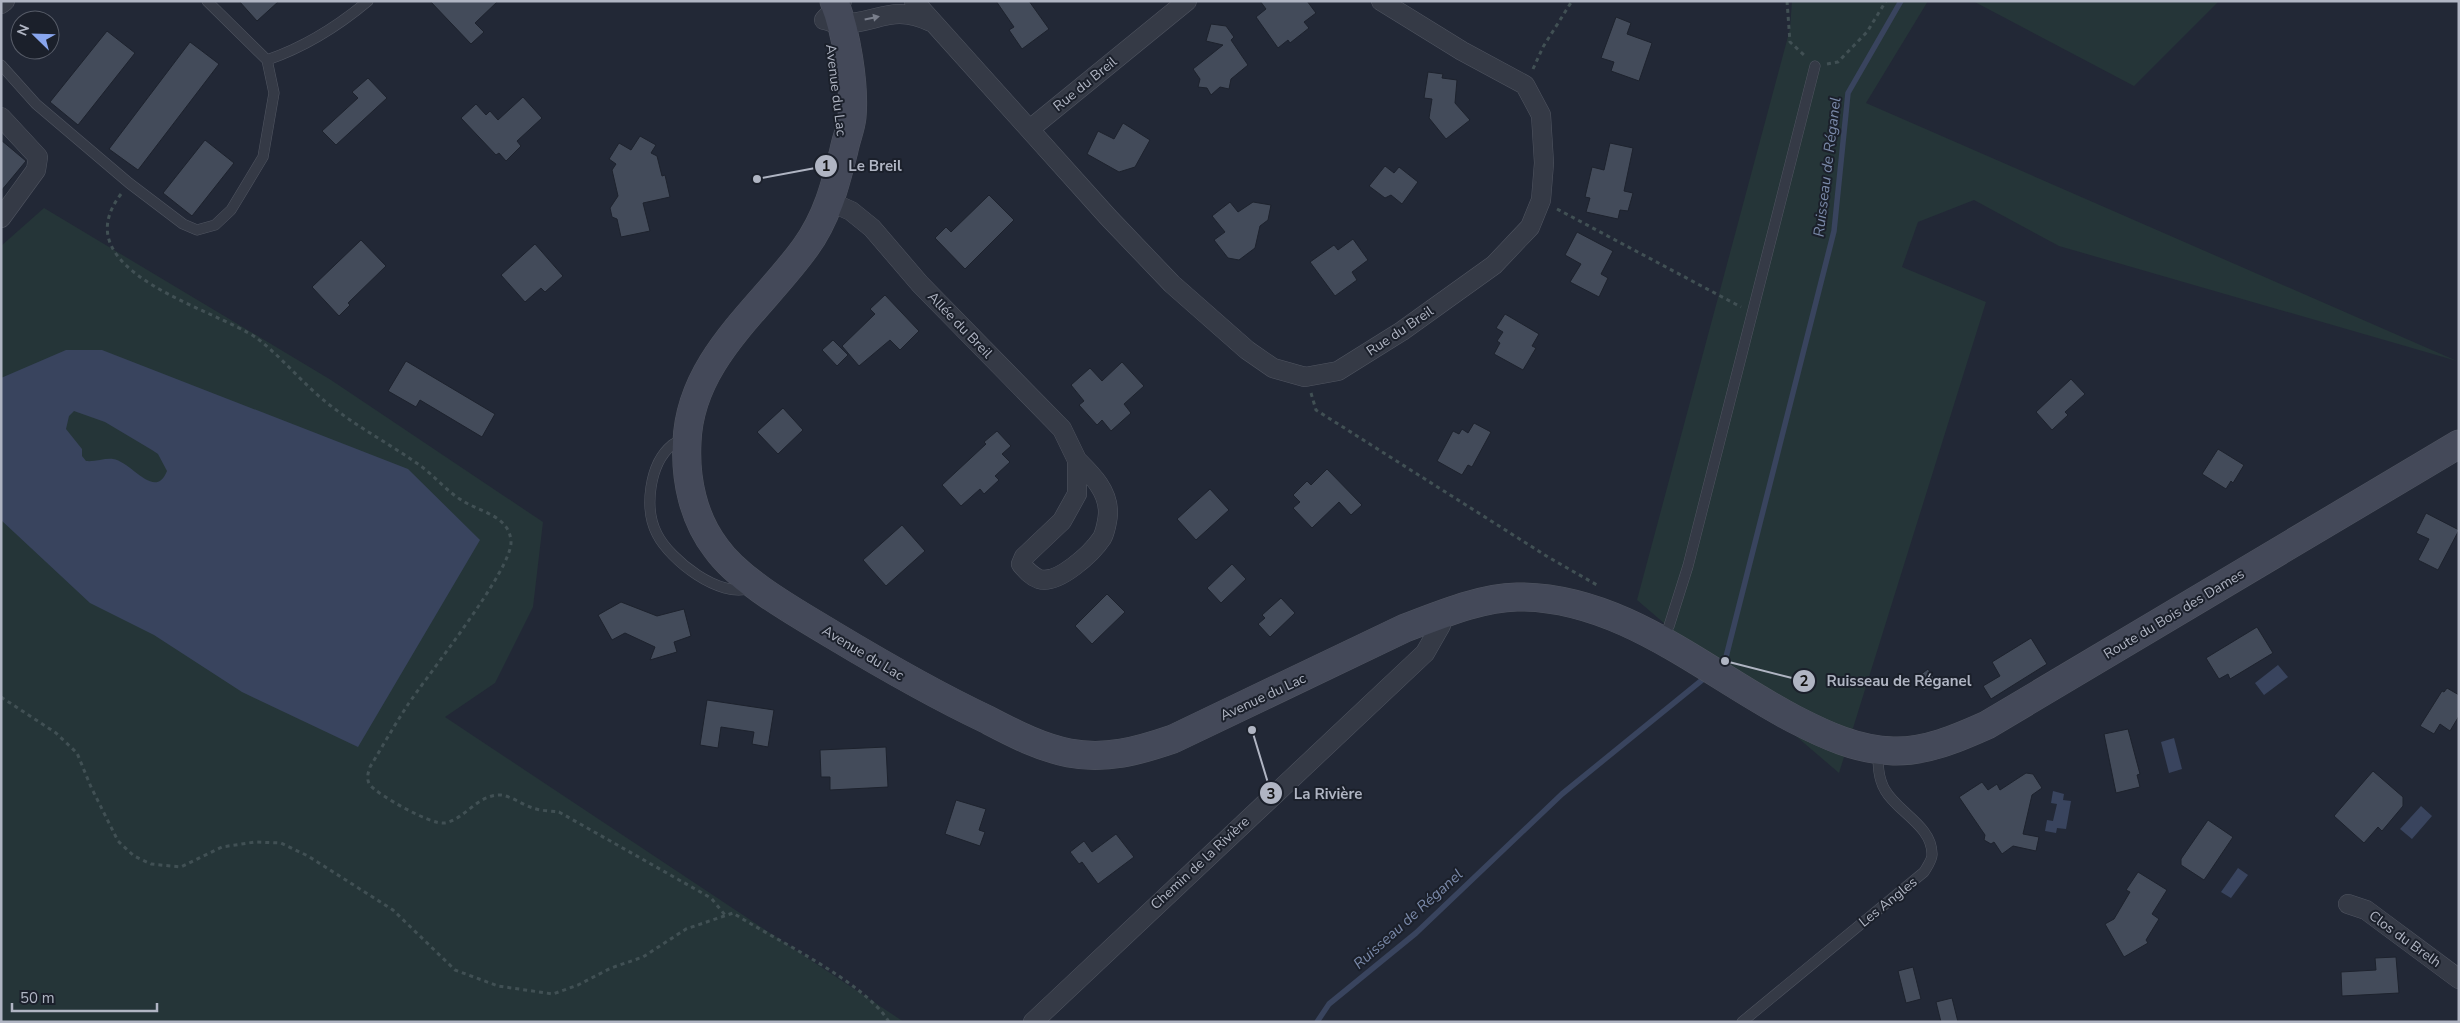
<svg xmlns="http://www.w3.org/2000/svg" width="2460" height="1023" viewBox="0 0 2460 1023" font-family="'Nunito Sans',sans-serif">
<rect width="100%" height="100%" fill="#222836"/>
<path fill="#253538" d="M1792 1H1928L1866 103 2457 361 2059 246 1974 200 1918 222 1902 267 1986 302 1839 773 1637 600 1790 29Z
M1973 1H2219L2134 86Z
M44 208 331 380 543 522 533 607 495 683 445 717 904 1022H1V246Z"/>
<path fill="#39445e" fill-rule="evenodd" d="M66 350H102L408 469 480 540 358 747 242 692 154 635 90 603 1 520V378ZM74 411 105 422 152 450 158 454 167 471C155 501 132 462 113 459 105 458 95 462 86 461L82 456V449L66 429 69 416Z
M2278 665 2288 677 2264 695 2255 683Z
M2174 738 2182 769 2169 773 2161 742Z
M2053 791 2064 794 2063 800 2071 801 2066 829 2057 828 2056 833 2045 831 2047 820 2053 821 2057 804 2051 803Z
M2421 806 2432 816 2412 839 2400 829Z
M2238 868 2248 875 2231 898 2221 892Z"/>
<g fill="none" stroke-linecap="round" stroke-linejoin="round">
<path stroke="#39445e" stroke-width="5.5" d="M1720 665 1725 661 1834 231 1848 93 1901 1
M1317 1022 1329 1004 1416 933 1562 794 1707 676"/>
</g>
<path fill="#434b5a" stroke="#1d222d" d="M239 1H279L257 21Z
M430 1H498L475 23 484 32 471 44Z
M996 1H1029L1049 29 1022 49 1009 30 1014 27Z
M1260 1H1307L1316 13 1304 22 1309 28 1290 43 1288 40 1278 48 1256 17 1266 9Z
M1616 17 1631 23 1627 34 1652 43 1639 81 1611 71 1614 62 1601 58Z
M1211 24 1226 26 1234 37 1231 40 1248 65 1231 79 1229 89 1220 87 1211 95 1207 88 1198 87 1200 79 1193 69 1223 45 1206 41Z
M107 31 135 53 78 125 50 102Z
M190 42 219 64 138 170 109 149Z
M1428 72 1443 74 1442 78 1457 80 1455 103 1470 120 1446 139 1429 118 1432 99 1424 98Z
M368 78 387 98 336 145 322 131 358 98 352 92Z
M523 97 542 118 517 141 521 146 506 161 499 153 496 155 461 118 476 104 486 115 490 111 498 120Z
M1123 123 1150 140 1135 167 1119 172 1087 154 1098 131 1114 139Z
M640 136 656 145 651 153 657 156 662 176 665 175 670 197 643 203 650 231 621 237 617 219 612 217 610 208 618 196 612 170 616 164 609 159 619 143 631 150Z
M1 140 26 161 1 191Z
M205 140 234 163 192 216 163 193Z
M1610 143 1633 148 1624 191 1633 193 1628 211 1620 210 1618 219 1586 212 1590 198 1585 197 1592 167 1604 170Z
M1385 166 1394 173 1399 167 1418 182 1402 204 1391 195 1385 198 1369 186Z
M989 195 1014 220 965 269 935 238 946 227 951 232Z
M1230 202 1238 212 1253 202 1271 205 1268 220 1260 226 1255 248 1239 260 1228 258 1214 240 1225 232 1212 216Z
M1577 232 1613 251 1601 274 1608 278 1599 297 1570 282 1581 264 1565 255Z
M1353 239 1368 260 1352 272 1357 280 1335 296 1310 262 1334 245 1338 250Z
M361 240 386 266 348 303 350 305 339 316 312 287Z
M535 244 563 276 545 292 541 288 525 302 501 275Z
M885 295 919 331 900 350 890 340 859 366 842 346 875 314 870 309Z
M1505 314 1539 334 1532 346 1536 348 1523 370 1494 354 1500 343 1497 341 1503 332 1496 328Z
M833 340 848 355 837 366 822 350Z
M406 361 495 414 482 437 420 400 416 407 388 391Z
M1122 362 1144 386 1124 404 1131 413 1111 431 1102 420 1097 425 1079 405 1084 401 1071 385 1090 368 1102 381Z
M2071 379 2085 394 2065 412 2068 415 2052 430 2036 412Z
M783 408 803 430 778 454 757 432Z
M1474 423 1491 432 1472 467 1468 465 1462 475 1437 461 1453 431 1459 434 1462 429 1468 433Z
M997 431 1011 446 1002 454 1010 462 995 476 999 480 984 494 980 489 961 506 942 485 986 444 984 442Z
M2218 449 2244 465 2233 483 2231 481 2226 489 2202 474Z
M1327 469 1362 505 1351 515 1339 502 1312 528 1293 508 1300 502 1293 495 1307 481 1311 485Z
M1210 489 1229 510 1196 540 1177 519Z
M2426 513 2459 530 2438 570 2418 560 2429 539 2416 533Z
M902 525 925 551 886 586 863 560Z
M1232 564 1246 579 1221 603 1207 588Z
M1107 594 1125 612 1092 644 1075 626Z
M1281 598 1295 613 1270 637 1258 624 1265 618 1262 615Z
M621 602 657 616 684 609 691 636 674 642 677 652 650 660 655 647 625 633 612 640 598 615Z
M2257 627 2273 653 2230 679 2228 674 2219 679 2206 658Z
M2031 638 2047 664 1991 699 1983 686 2000 676 1992 662Z
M1928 669 1936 681 1924 690 1916 678Z
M2447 688 2459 695V716L2450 731 2440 724 2434 734 2420 726 2442 691 2444 692Z
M707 700 774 710 768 747 752 744 754 732 721 727 718 748 700 745Z
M2128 729 2140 774 2137 775 2140 787 2116 793 2104 734Z
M886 747 888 787 830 790V777H821L820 750Z
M2373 771 2403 797V806L2382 831 2378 827 2364 843 2334 816Z
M2026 773 2033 774 2042 788 2032 795 2023 834 2039 837 2036 851 2013 846 2002 854 1994 842 1991 844 1984 840 1985 835 1959 797 1982 782 1988 790 1997 784 2000 790Z
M956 800 986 809 979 830 985 832 980 846 945 834Z
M2208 820 2233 837 2204 880 2181 865V859Z
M1116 834 1134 857 1098 884 1082 862 1079 864 1070 852 1084 841 1092 852Z
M2138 872 2167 890 2152 914 2159 919 2146 940 2148 943 2124 957 2105 924 2114 919 2130 892 2126 890Z
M2396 957 2399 993 2342 996 2341 972 2376 970 2375 958Z
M1913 967 1921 999 1906 1003 1898 971Z
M1952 998 1958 1022H1941L1936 1002Z"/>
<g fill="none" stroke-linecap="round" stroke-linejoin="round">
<defs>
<path id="lane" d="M267 60C305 47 337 27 368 1
M1 65 36 104 129 183 183 224 197 230 215 225 231 210 263 157 274 93 267 60 207 1
M686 439C681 441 675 442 672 445 649 464 644 509 657 534 670 560 720 599 750 588
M1662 639 1669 626 1688 566 1815 66
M1742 1022 1924 872C1927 867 1932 860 1932 855 1933 826 1897 812 1885 790 1878 778 1878 764 1878 752"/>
<path id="street" d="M842 1 824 20C830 21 838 25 843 24 879 22 893 4 931 22
M914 1 1108 217 1172 284 1247 350 1273 368 1305 377 1338 371 1402 331 1494 265 1530 227 1541 200 1544 163 1541 115 1525 85 1462 51 1381 1
M1 4 5 1
M1 117 38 157 36 170 1 218
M1030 129 1187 1
M831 202 851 211 872 228 920 284 1062 429 1077 460V494L1062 521 1024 557 1021 564C1026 570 1031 576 1039 579 1058 585 1092 553 1102 538 1105 533 1108 519 1108 512 1108 490 1091 474 1077 460
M2348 904 2366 910 2459 979
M1033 1022 1425 653 1441 625V615"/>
<path id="secondary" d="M834 1C846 31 855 85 852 117 851 128 846 139 844 150 835 186 827 218 805 248 761 309 690 360 687 442 685 479 693 518 716 548 740 582 797 613 833 635 883 665 933 694 986 719 1013 733 1039 747 1069 753 1106 760 1138 751 1173 739L1405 628C1440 615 1479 598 1517 597 1622 596 1706 673 1794 719 1825 735 1857 750 1893 751 1926 752 1958 738 1987 725L2459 444"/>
</defs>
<use href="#lane" stroke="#505561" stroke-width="11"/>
<use href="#street" stroke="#505561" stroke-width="20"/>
<use href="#secondary" stroke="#505561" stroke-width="29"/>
<path stroke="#415054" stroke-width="3" stroke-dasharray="4 4" stroke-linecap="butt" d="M1787 1 1790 42 1805 56
M1827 64 1838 62 1867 32 1886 1
M1533 69 1543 47 1572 1
M121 194C61 272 215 308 258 339 285 360 307 389 335 409 361 429 391 445 418 464 434 475 447 492 463 501 480 512 510 516 511 542 512 570 426 677 407 706 394 726 382 747 370 767 368 773 366 779 370 785 378 795 431 825 444 823 465 820 477 794 501 795 511 796 523 805 533 808 541 811 551 811 559 812L711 898 725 915
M1557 209 1741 307
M1311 393 1316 410 1548 557 1597 585
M1 697 56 733 77 753 91 787 118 841 134 856 151 864 181 867 222 847 255 842 281 843 308 856 393 910 455 970 498 986 553 994 578 985 611 968 643 957 686 929 733 913C775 940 864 981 889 1022"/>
<use href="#lane" stroke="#353a46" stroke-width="10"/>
<use href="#street" stroke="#353a46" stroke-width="19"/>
<use href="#secondary" stroke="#444959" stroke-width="28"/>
</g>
<defs><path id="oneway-solid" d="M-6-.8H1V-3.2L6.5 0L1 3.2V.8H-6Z" transform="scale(1.25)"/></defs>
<use fill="#797e8b" href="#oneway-solid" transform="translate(872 18) rotate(-12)"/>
<g text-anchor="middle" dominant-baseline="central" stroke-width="4" stroke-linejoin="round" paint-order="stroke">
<g font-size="14" fill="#b0b5c3" stroke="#1b202b">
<text transform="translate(1085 84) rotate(-39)">Rue du Breil</text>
<text transform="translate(836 90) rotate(83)">Avenue du Lac</text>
<text transform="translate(960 325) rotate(46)">Allée du Breil</text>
<text transform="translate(1400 331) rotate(-34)">Rue du Breil</text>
<text transform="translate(2174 614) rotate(-31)">Route du Bois des Dames</text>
<text transform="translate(863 653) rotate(31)">Avenue du Lac</text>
<text transform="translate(1263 697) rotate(-25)">Avenue du Lac</text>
<text transform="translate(1200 863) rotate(-43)">Chemin de la Rivière</text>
<text transform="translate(1888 902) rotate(-39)">Les Angles</text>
<text transform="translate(2405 939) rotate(36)">Clos du Brelh</text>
</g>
<g font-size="15" font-style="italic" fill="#7a89a9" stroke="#1b202b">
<text transform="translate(1827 167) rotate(-83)">Ruisseau de Réganel</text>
<text transform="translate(1408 919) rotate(-42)">Ruisseau de Réganel</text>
</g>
</g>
<path fill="none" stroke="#b0b5c3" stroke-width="2" d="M757 179L826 166M1725 661L1804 681M1252 730L1271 793"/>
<g fill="#b0b5c3" stroke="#1b202b" stroke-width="2">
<circle cx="757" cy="179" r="5"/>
<circle cx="1725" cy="661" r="5"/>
<circle cx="1252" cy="730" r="5"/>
<circle cx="826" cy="166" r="12"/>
<circle cx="1804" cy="681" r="12"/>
<circle cx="1271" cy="793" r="12"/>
</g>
<g font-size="15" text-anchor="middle" font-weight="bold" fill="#111">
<text x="826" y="171">1</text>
<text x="1804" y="686">2</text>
<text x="1271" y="799">3</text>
</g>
<g font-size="15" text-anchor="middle" font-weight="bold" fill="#b0b5c3" stroke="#1b202b" stroke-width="4" stroke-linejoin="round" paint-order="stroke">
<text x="875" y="171">Le Breil</text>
<text x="1899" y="686">Ruisseau de Réganel</text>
<text x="1328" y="799">La Rivière</text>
</g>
<rect width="2460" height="1023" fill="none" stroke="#b0b5c3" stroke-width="5"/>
<g transform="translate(35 35) rotate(293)"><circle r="24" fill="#1b202b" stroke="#575c68"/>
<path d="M0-4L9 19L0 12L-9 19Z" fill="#89a6ee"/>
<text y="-8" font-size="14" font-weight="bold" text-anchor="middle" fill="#b0b5c3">N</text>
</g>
<path d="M12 1003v8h145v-8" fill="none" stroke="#b0b5c3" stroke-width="2.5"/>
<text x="20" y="1003" font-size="15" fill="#b0b5c3" stroke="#1b202b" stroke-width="4" paint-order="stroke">50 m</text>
</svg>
